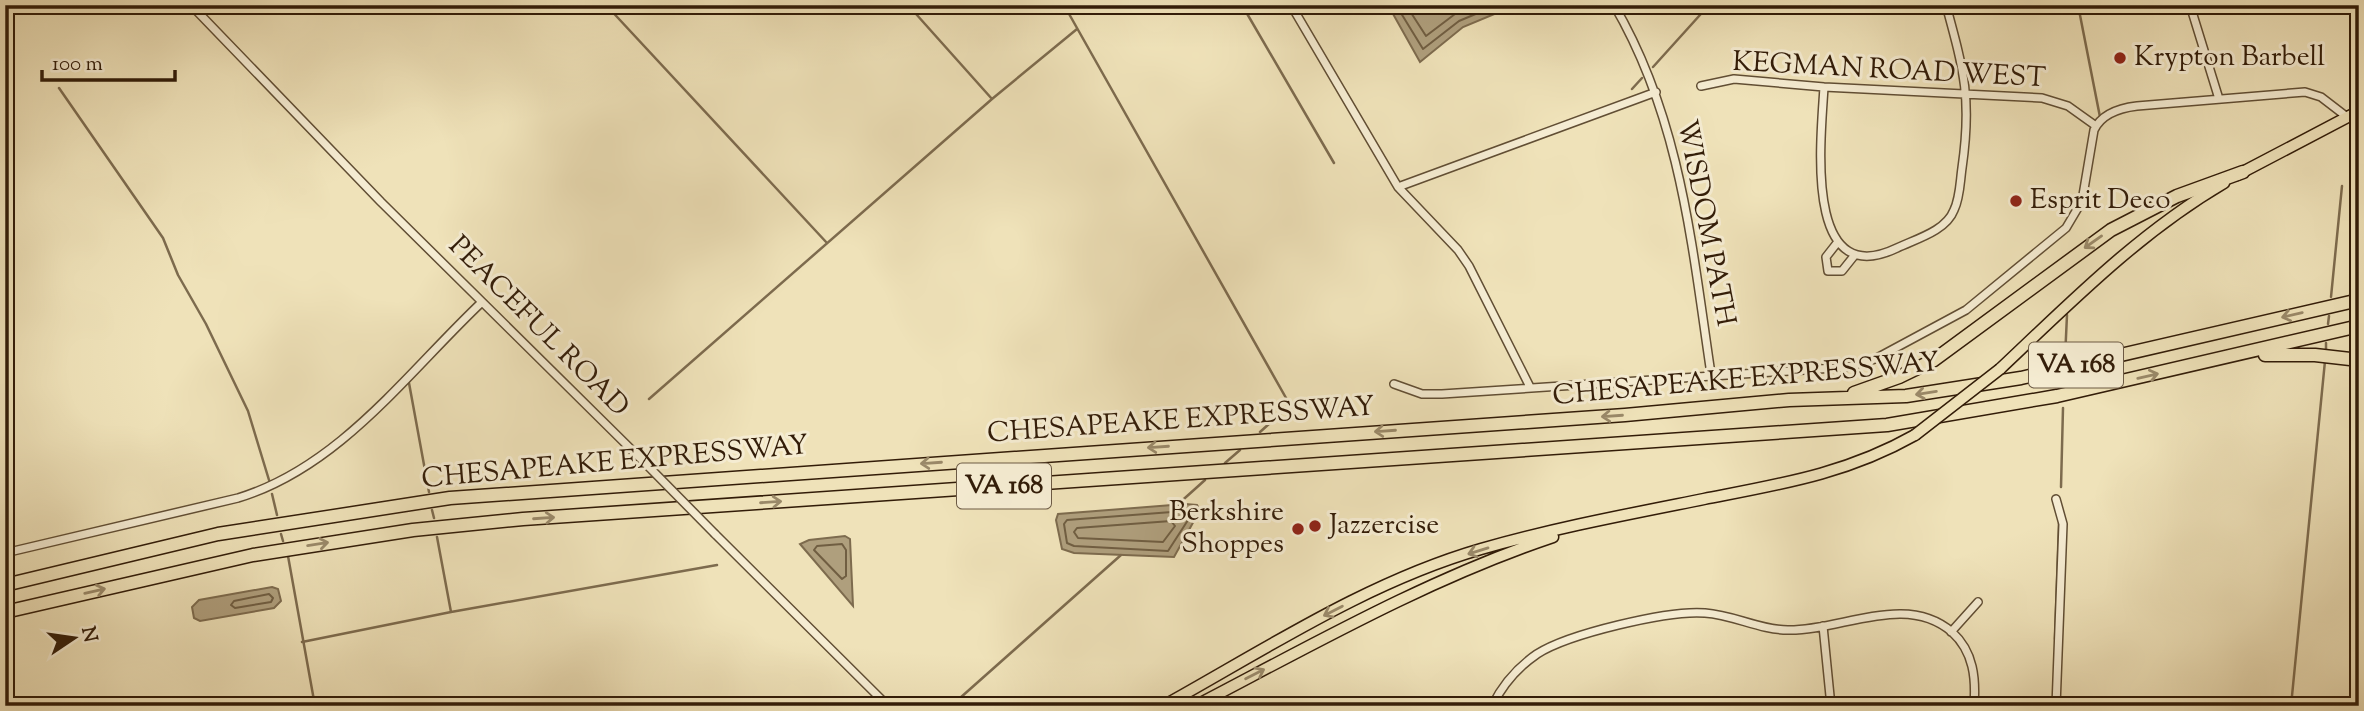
<svg xmlns="http://www.w3.org/2000/svg" width="2364" height="711" viewBox="0 0 2364 711" font-family="'Sorts Mill Goudy',serif">
<rect width="100%" height="100%" fill="#efe2b9"/>
<filter id="stains"><feTurbulence type="fractalNoise" baseFrequency=".00286" numOctaves="4"/><feColorMatrix values="0 0 0 0 .2 0 0 0 0 .09 0 0 0 0 .02 0 0 0 .5 -.17"/></filter>
<radialGradient id="worn" r=".72"><stop offset=".6" stop-color="#630" stop-opacity="0"/><stop offset="1" stop-color="#630" stop-opacity=".3"/></radialGradient>
<path fill="#af9f7d" stroke="#7d6b4e" stroke-width="2" d="M1388 5H1516L1463 27 1420 62Z
M1185 504 1197 505 1200 510 1174 557 1074 553 1062 549 1056 520 1058 514Z
M845 536 850 539 853 606 800 544 809 540Z
M272 587 278 589 281 601 274 608 200 621 194 618 192 607 199 600Z"/>
<g fill="none" stroke-linecap="round" stroke-linejoin="round">
<path stroke="#705e42" stroke-width="2" d="M1396 5 1423 49 1459 21 1497 5
M1406 5 1426 36 1455 14 1475 5
M1185 511 1190 517 1168 551 1074 546 1067 543 1064 524 1067 520Z
M1171 521 1175 526 1163 542 1078 538 1074 532 1077 528Z
M842 544 846 550V576L842 579 814 550 817 546Z
M269 594 273 598 271 602 235 608 231 605 234 601Z"/>
<path stroke="#7d6b4e" stroke-width="2.5" d="M606 5 827 243
M908 5 992 99
M1064 5 1290 405 1260 432
M1242 5 1334 163
M2078 5 2100 117
M1653 67 1709 5
M59 88 163 238 178 275 206 324 248 411 269 480
M1632 89 1642 78
M2331 297 2342 186
M2328 324 2329 316
M2326 349V343
M2065 358 2067 315
M2064 382 2065 377
M409 383 429 492
M649 399 992 99 1077 29
M1225 463 1240 450
M2061 487 2063 408
M272 494 277 515
M1176 506 1205 480
M432 510 434 518
M281 534 283 541
M437 537 451 612
M288 556 315 706
M2055 639 2059 523
M302 642 451 612 717 565
M951 706 1121 555
M2291 706 2325 361"/>
<defs>
<path id="minor" d="M191 5 381 202 645 463
M1291 5 1398 187 1458 250 1469 266 1530 387
M1614 5C1681 119 1692 247 1711 374
M2190 5 2219 99
M1701 86 1734 79 1824 87 2042 98 2068 106 2096 126
M1824 87C1821 139 1803 293 1897 248 1916 239 1946 231 1954 210 1960 198 1960 182 1962 168 1972 99 1964 71 1946 5
M1398 187 1656 92
M1837 243 1826 257 1828 271H1842L1854 256
M1394 384 1422 394H1442L1849 367 1875 359 1966 310 2066 228 2082 201 2094 130C2102 113 2120 108 2137 106L2305 92 2321 97 2347 117
M2056 499 2063 524 2056 706
M715 534 888 706
M5 553 238 498C340 467 407 373 482 302
M1823 626 1831 706
M1951 632 1978 602
M1492 706C1502 686 1518 667 1537 654 1568 634 1668 610 1705 613 1734 615 1760 630 1788 630 1841 631 1906 592 1952 632 1974 652 1976 679 1974 706"/>
<path id="primary" d="M2237 175 2359 111
M2000 369C2072 301 2139 233 2224 183
M1163 706C1266 649 1367 582 1481 549 1554 528 1629 514 1704 499 1781 484 1846 474 1915 435
M1195 706C1312 645 1428 579 1553 537"/>
<path id="motorway" d="M2265 355H2315L2359 360
M1854 393 1899 377 1934 360 2111 230 2177 196 2243 172
M5 585 218 534 450 498 1625 415 1789 400 1906 396 2021 378 2359 300
M5 612 253 555 413 530 523 519 1887 425 2057 396 2359 326"/>
</defs>
<use href="#minor" stroke="#614e34" stroke-width="10"/>
<use href="#primary" stroke="#321c08" stroke-width="13"/>
<use href="#motorway" stroke="#321c08" stroke-width="15"/>
<use href="#minor" stroke="#f5ecd2" stroke-width="7"/>
<use href="#primary" stroke="#efe2b9" stroke-width="10"/>
<use href="#motorway" stroke="#efe2b9" stroke-width="12"/>
<defs>
<path id="minor-bridge" d="M645 463 715 534"/>
<path id="primary-bridge" d="M1915 435 2000 369"/>
</defs>
<use href="#minor-bridge" stroke="#614e34" stroke-width="10" stroke-linecap="butt"/>
<use href="#primary-bridge" stroke="#321c08" stroke-width="13" stroke-linecap="butt"/>
<use href="#minor-bridge" stroke="#f5ecd2" stroke-width="7"/>
<use href="#primary-bridge" stroke="#efe2b9" stroke-width="10"/>
</g>
<defs><path id="oneway-shaft" d="M-6 0H5M1.5-3L5.5 0L1.5 3" fill="none" stroke-width="1.6" stroke-linecap="round" stroke-linejoin="round" transform="scale(1.75)"/></defs>
<g stroke="#9a8969">
<use href="#oneway-shaft" transform="translate(2093 242) rotate(145)"/>
<use href="#oneway-shaft" transform="translate(2292 315) rotate(167)"/>
<use href="#oneway-shaft" transform="translate(2148 376) rotate(-13)"/>
<use href="#oneway-shaft" transform="translate(1926 393) rotate(171)"/>
<use href="#oneway-shaft" transform="translate(1612 416) rotate(176)"/>
<use href="#oneway-shaft" transform="translate(1385 431) rotate(176)"/>
<use href="#oneway-shaft" transform="translate(1158 447) rotate(176)"/>
<use href="#oneway-shaft" transform="translate(931 463) rotate(176)"/>
<use href="#oneway-shaft" transform="translate(771 502) rotate(-4)"/>
<use href="#oneway-shaft" transform="translate(544 518) rotate(-4)"/>
<use href="#oneway-shaft" transform="translate(318 544) rotate(-9)"/>
<use href="#oneway-shaft" transform="translate(1478 551) rotate(163)"/>
<use href="#oneway-shaft" transform="translate(95 591) rotate(-13)"/>
<use href="#oneway-shaft" transform="translate(1333 611) rotate(153)"/>
<use href="#oneway-shaft" transform="translate(1255 674) rotate(-27)"/>
</g>
<g fill="#8f2418" stroke="#f5ecd2" stroke-width="2.5">
<circle cx="2120" cy="58" r="7"/>
<circle cx="2016" cy="201" r="7"/>
<circle cx="1315" cy="526" r="7"/>
<circle cx="1298" cy="529" r="7"/>
</g>
<g text-anchor="middle" dominant-baseline="central" stroke-width="6" stroke-linejoin="round" paint-order="stroke">
<g fill="#f5ecd2" stroke="#6c5a45" stroke-width="2">
<rect x="2029" y="342.5" width="94" height="45" rx="5"/>
<rect x="957" y="463.5" width="94" height="45" rx="5"/>
</g>
<g font-size="26" font-weight="bold" fill="#321c08">
<text x="2076" y="365">VA 168</text>
<text x="1004" y="486">VA 168</text>
</g>
<g font-size="28" fill="#321c08" stroke="#f5ecd2" text-anchor="start">
<text x="2134" y="58">Krypton Barbell</text>
<text x="2030" y="201">Esprit Deco</text>
<text x="1284" y="513" text-anchor="end">Berkshire<tspan x="1284" dy="32">Shoppes</tspan></text>
<text x="1329" y="526">Jazzercise</text>
</g>
<g font-size="28" fill="#321c08" stroke="#f5ecd2">
<text transform="translate(1889 71) rotate(3)">KEGMAN ROAD WEST</text>
<text transform="translate(1705 223) rotate(79)">WISDOM PATH</text>
<text transform="translate(538 327) rotate(45)">PEACEFUL ROAD</text>
<text transform="translate(1746 380) rotate(-5)">CHESAPEAKE EXPRESSWAY</text>
<text transform="translate(1181 421) rotate(-4)">CHESAPEAKE EXPRESSWAY</text>
<text transform="translate(615 463) rotate(-5)">CHESAPEAKE EXPRESSWAY</text>
</g>
</g>
<rect width="2364" height="711" fill="none" stroke="#efe2b9" stroke-width="28"/>
<rect x="7" y="7" width="2350" height="697" fill="none" stroke="#321c08" stroke-width="3.5"/>
<rect x="14" y="14" width="2336" height="683" fill="none" stroke="#321c08" stroke-width="2"/>
<g transform="translate(74 638) rotate(77)" stroke="#f5ecd2" stroke-width="5" paint-order="stroke">
<path d="M0-5L12 26L0 18L-12 26Z" fill="#321c08"/>
<text y="-10" font-size="19" font-weight="bold" text-anchor="middle" fill="#321c08">N</text>
</g>
<path d="M42 70v10h133v-10" fill="none" stroke="#321c08" stroke-width="3.5"/>
<text x="52" y="70" font-size="21" fill="#321c08" stroke="#f5ecd2" stroke-width="5" paint-order="stroke">100 m</text>
<rect width="100%" height="100%" filter="url(#stains)"/>
<rect width="100%" height="100%" fill="url(#worn)"/>
</svg>
